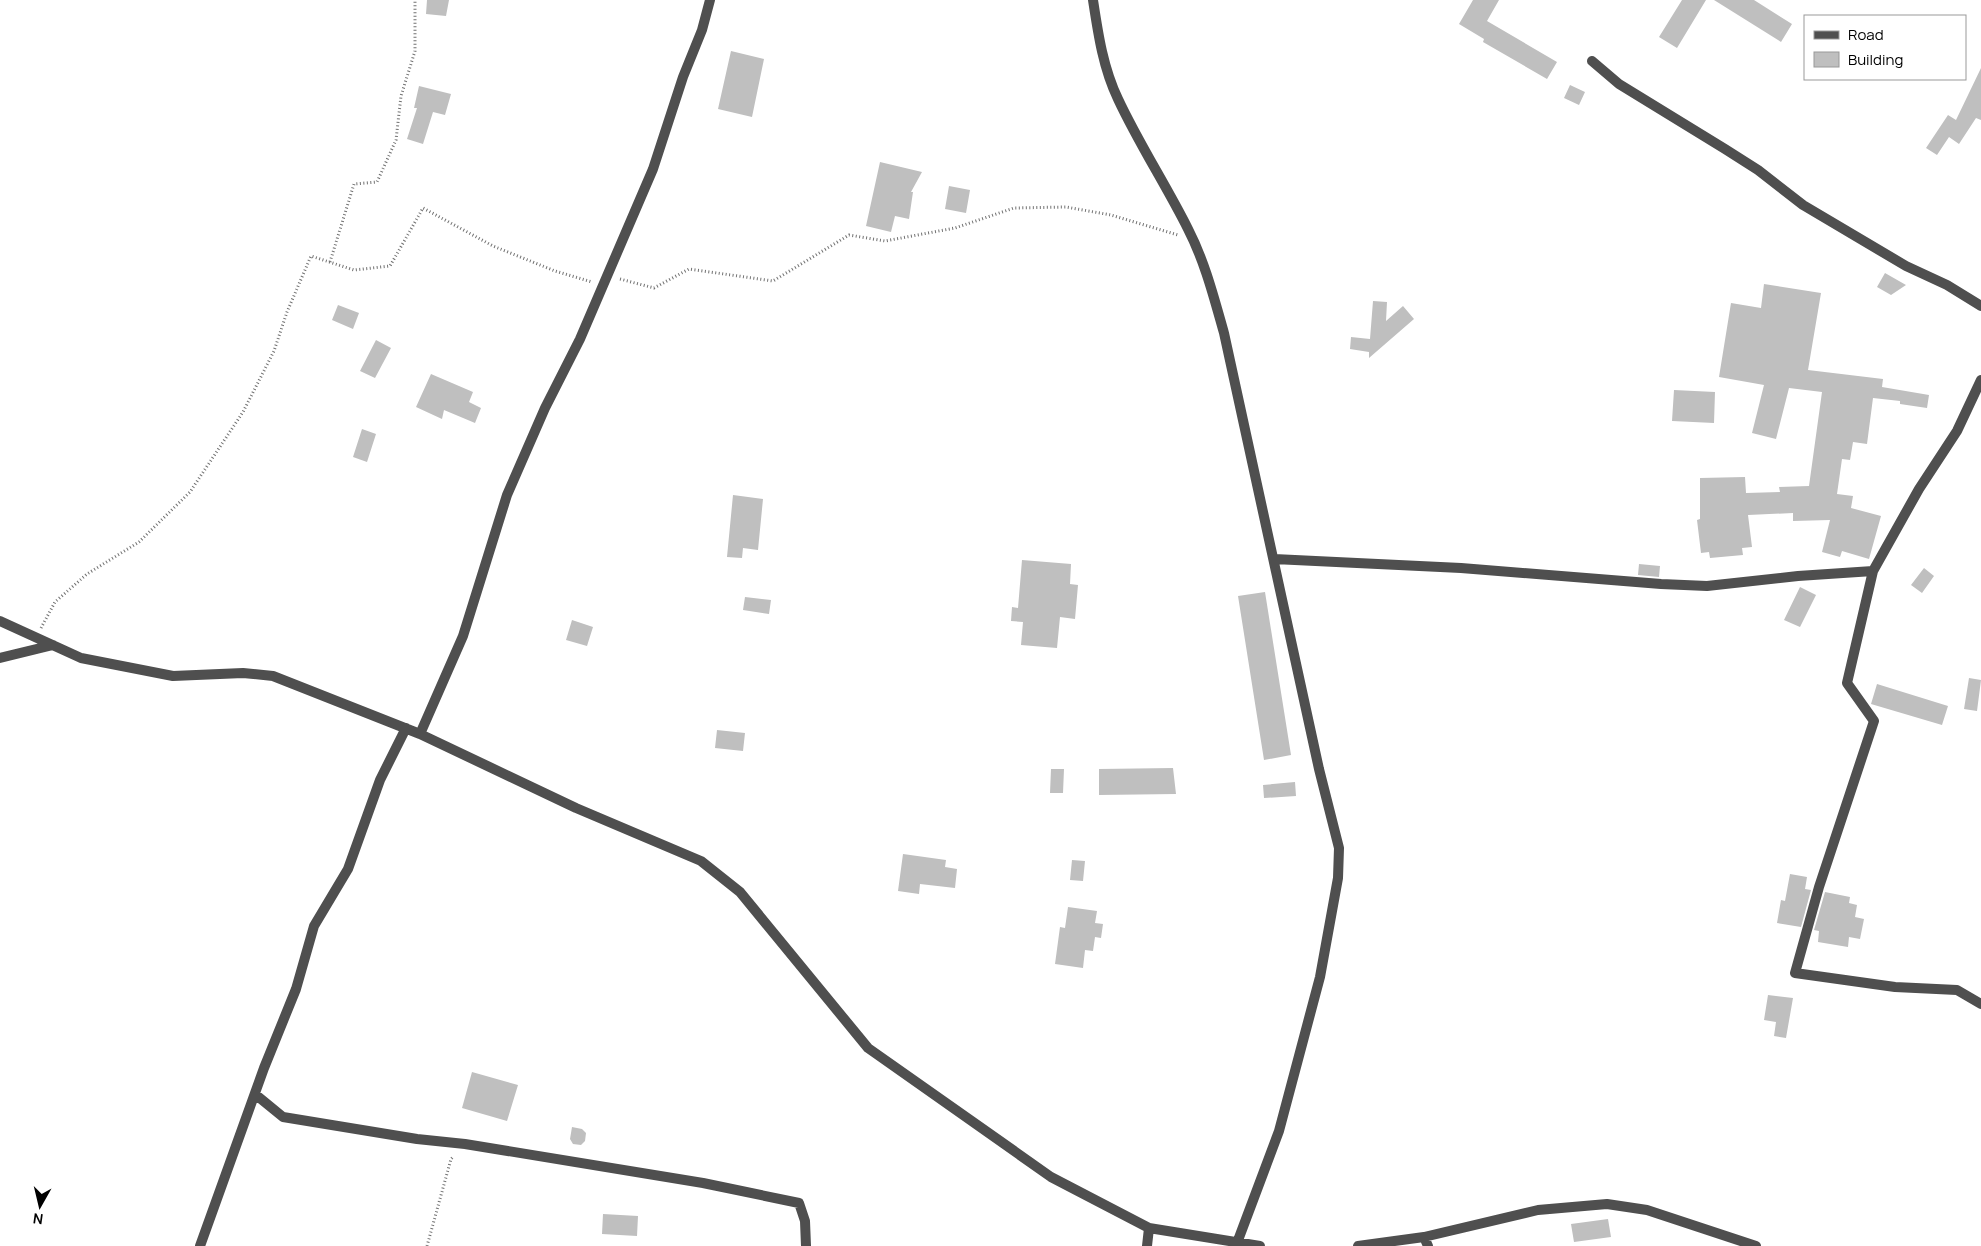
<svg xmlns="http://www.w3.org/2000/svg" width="1981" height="1246" viewBox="0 0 1981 1246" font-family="Manrope,sans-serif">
<rect width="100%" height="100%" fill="#fff"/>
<path fill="#bfbfbf" d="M427 0H449L446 16 426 14Z
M1473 0H1499L1487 21 1557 62 1547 79 1483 42 1484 39 1459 24Z
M1682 0H1706L1677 48 1659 37Z
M1714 0H1754L1792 24 1781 42Z
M731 51 764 59 752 117 718 109Z
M1981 68V120L1976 118 1959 144 1949 137 1937 155 1926 148 1948 115 1956 120Z
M1570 85 1585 92 1579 105 1564 98Z
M419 86 451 94 445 115 433 112 423 144 407 139 417 108H414Z
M880 162 922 172 911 192H913L909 219 895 216 891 232 866 226Z
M949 186 970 190 966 213 945 209Z
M1885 273 1906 285 1891 295 1877 287Z
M1764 284 1821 293 1808 370 1883 379 1882 387 1929 395 1927 408 1900 404V401L1873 398 1867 444 1853 442 1850 460 1842 459 1837 494 1853 496 1851 508 1881 516 1869 559 1842 551 1840 557 1822 552 1830 520 1793 521V513L1748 515 1752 547 1742 548 1743 555 1710 558 1709 552 1701 553 1697 520 1700 519V478L1745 477 1746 493 1780 492 1779 487 1809 486 1822 392 1789 388 1776 439 1752 433 1764 385 1719 377 1731 303 1761 308Z
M1373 301 1387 302 1386 321 1403 306 1414 319 1369 358V352L1350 349 1351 337 1370 339Z
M338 305 359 313 353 329 332 320Z
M376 340 391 348 375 378 360 371Z
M431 374 473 392 469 402 481 408 475 423 444 410 442 419 416 407Z
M1674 390 1715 392 1714 423 1672 421Z
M362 429 376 434 367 462 353 457Z
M733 495 763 499 758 550 743 548 742 558 727 557Z
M1022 560 1071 564 1070 584 1078 585 1075 619 1060 617 1057 648 1021 645 1023 622 1011 621 1012 607 1018 608Z
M1639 564 1660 566 1659 577 1638 575Z
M1924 568 1934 576 1922 593 1911 585Z
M1800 587 1816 595 1800 627 1784 620Z
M1265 592 1291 755 1264 760 1238 596Z
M745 597 771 600 769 614 743 610Z
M572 620 593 627 587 646 566 640Z
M1969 678 1981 680 1977 711 1964 709Z
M1877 684 1948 706 1942 725 1871 704Z
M717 730 745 733 743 751 715 748Z
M1173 768 1176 794 1099 795V769Z
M1051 769H1064L1063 793H1050Z
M1295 782 1296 796 1264 798 1263 785Z
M903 854 946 860 945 867 957 869 955 888 920 884 919 894 898 891Z
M1072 860 1085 861 1083 881 1070 880Z
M1790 874 1807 877 1805 889 1811 890 1801 927 1777 923 1781 900 1785 901Z
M1825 892 1850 897 1849 903 1857 905 1855 917 1864 919 1860 939 1849 937 1848 947 1818 942 1819 931 1814 930Z
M1068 907 1097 911 1095 923 1103 924 1101 938 1095 937 1093 951 1085 950 1083 968 1055 964 1060 927 1065 928Z
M1768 995 1793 998 1786 1038 1774 1036 1776 1022 1764 1020Z
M472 1072 518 1085 507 1121 462 1108Z
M572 1127 582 1129 586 1133 585 1141 581 1145 573 1144 570 1139Z
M603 1214 638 1216 637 1236 602 1234Z
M1608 1219 1611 1237 1574 1242 1571 1224Z"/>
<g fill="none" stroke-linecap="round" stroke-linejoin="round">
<path stroke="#717171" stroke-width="3" stroke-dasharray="1 2.5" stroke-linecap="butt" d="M330 262 354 184 377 182 396 140 401 96 415 51V0
M620 279 654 288 689 269 773 281 849 235 885 241 955 228 1014 208 1066 207 1111 215 1178 235
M41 628 55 602 87 574 139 542 190 492 243 412 274 351 287 312 311 256 354 270 390 266 423 208 493 246 555 271 592 282
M427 1246 451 1159 454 1156"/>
<path stroke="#4f4f4f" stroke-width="10" d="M1093 0C1098 33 1103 68 1118 99 1139 144 1166 185 1188 229 1205 262 1214 298 1224 333L1319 769 1339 848 1338 878 1320 977 1279 1131 1237 1243
M1592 61 1619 84 1725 149 1758 170 1803 205 1906 266 1947 285 1981 306
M1274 559 1461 568 1661 584 1707 586 1798 576 1873 571 1919 489 1957 431 1981 380
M1873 571 1847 683 1874 721 1819 887 1795 973 1895 987 1957 990 1981 1004
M0 621 81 658 173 676 243 673 273 676 420 734 576 808 701 861 740 892 868 1048 1051 1177 1149 1228 1260 1246
M0 658 53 645
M420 734 463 636 507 495 545 408 580 339 653 169 683 77 702 30 710 0
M255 1094 283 1117 417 1139 465 1144 703 1183 799 1203 805 1221 806 1246
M1424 1237 1428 1246
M200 1246 264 1068 296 989 314 926 348 869 380 780 406 728
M1147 1246 1149 1228
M1358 1246 1424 1237 1538 1210 1607 1204 1647 1210 1756 1246"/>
</g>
<rect x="1804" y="15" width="162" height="65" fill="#ffffff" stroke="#999999"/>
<rect x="1814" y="31" width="25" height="8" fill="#4f4f4f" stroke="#999999"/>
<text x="1848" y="40" font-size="15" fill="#000000">Road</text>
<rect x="1814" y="52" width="25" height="15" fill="#bfbfbf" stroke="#999999"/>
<text x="1848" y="65" font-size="15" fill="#000000">Building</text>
<g transform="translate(40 1206) rotate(188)" stroke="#ffffff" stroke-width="4" paint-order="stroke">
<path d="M0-4L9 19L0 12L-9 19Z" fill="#000000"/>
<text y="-8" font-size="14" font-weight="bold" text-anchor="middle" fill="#000000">N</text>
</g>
</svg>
